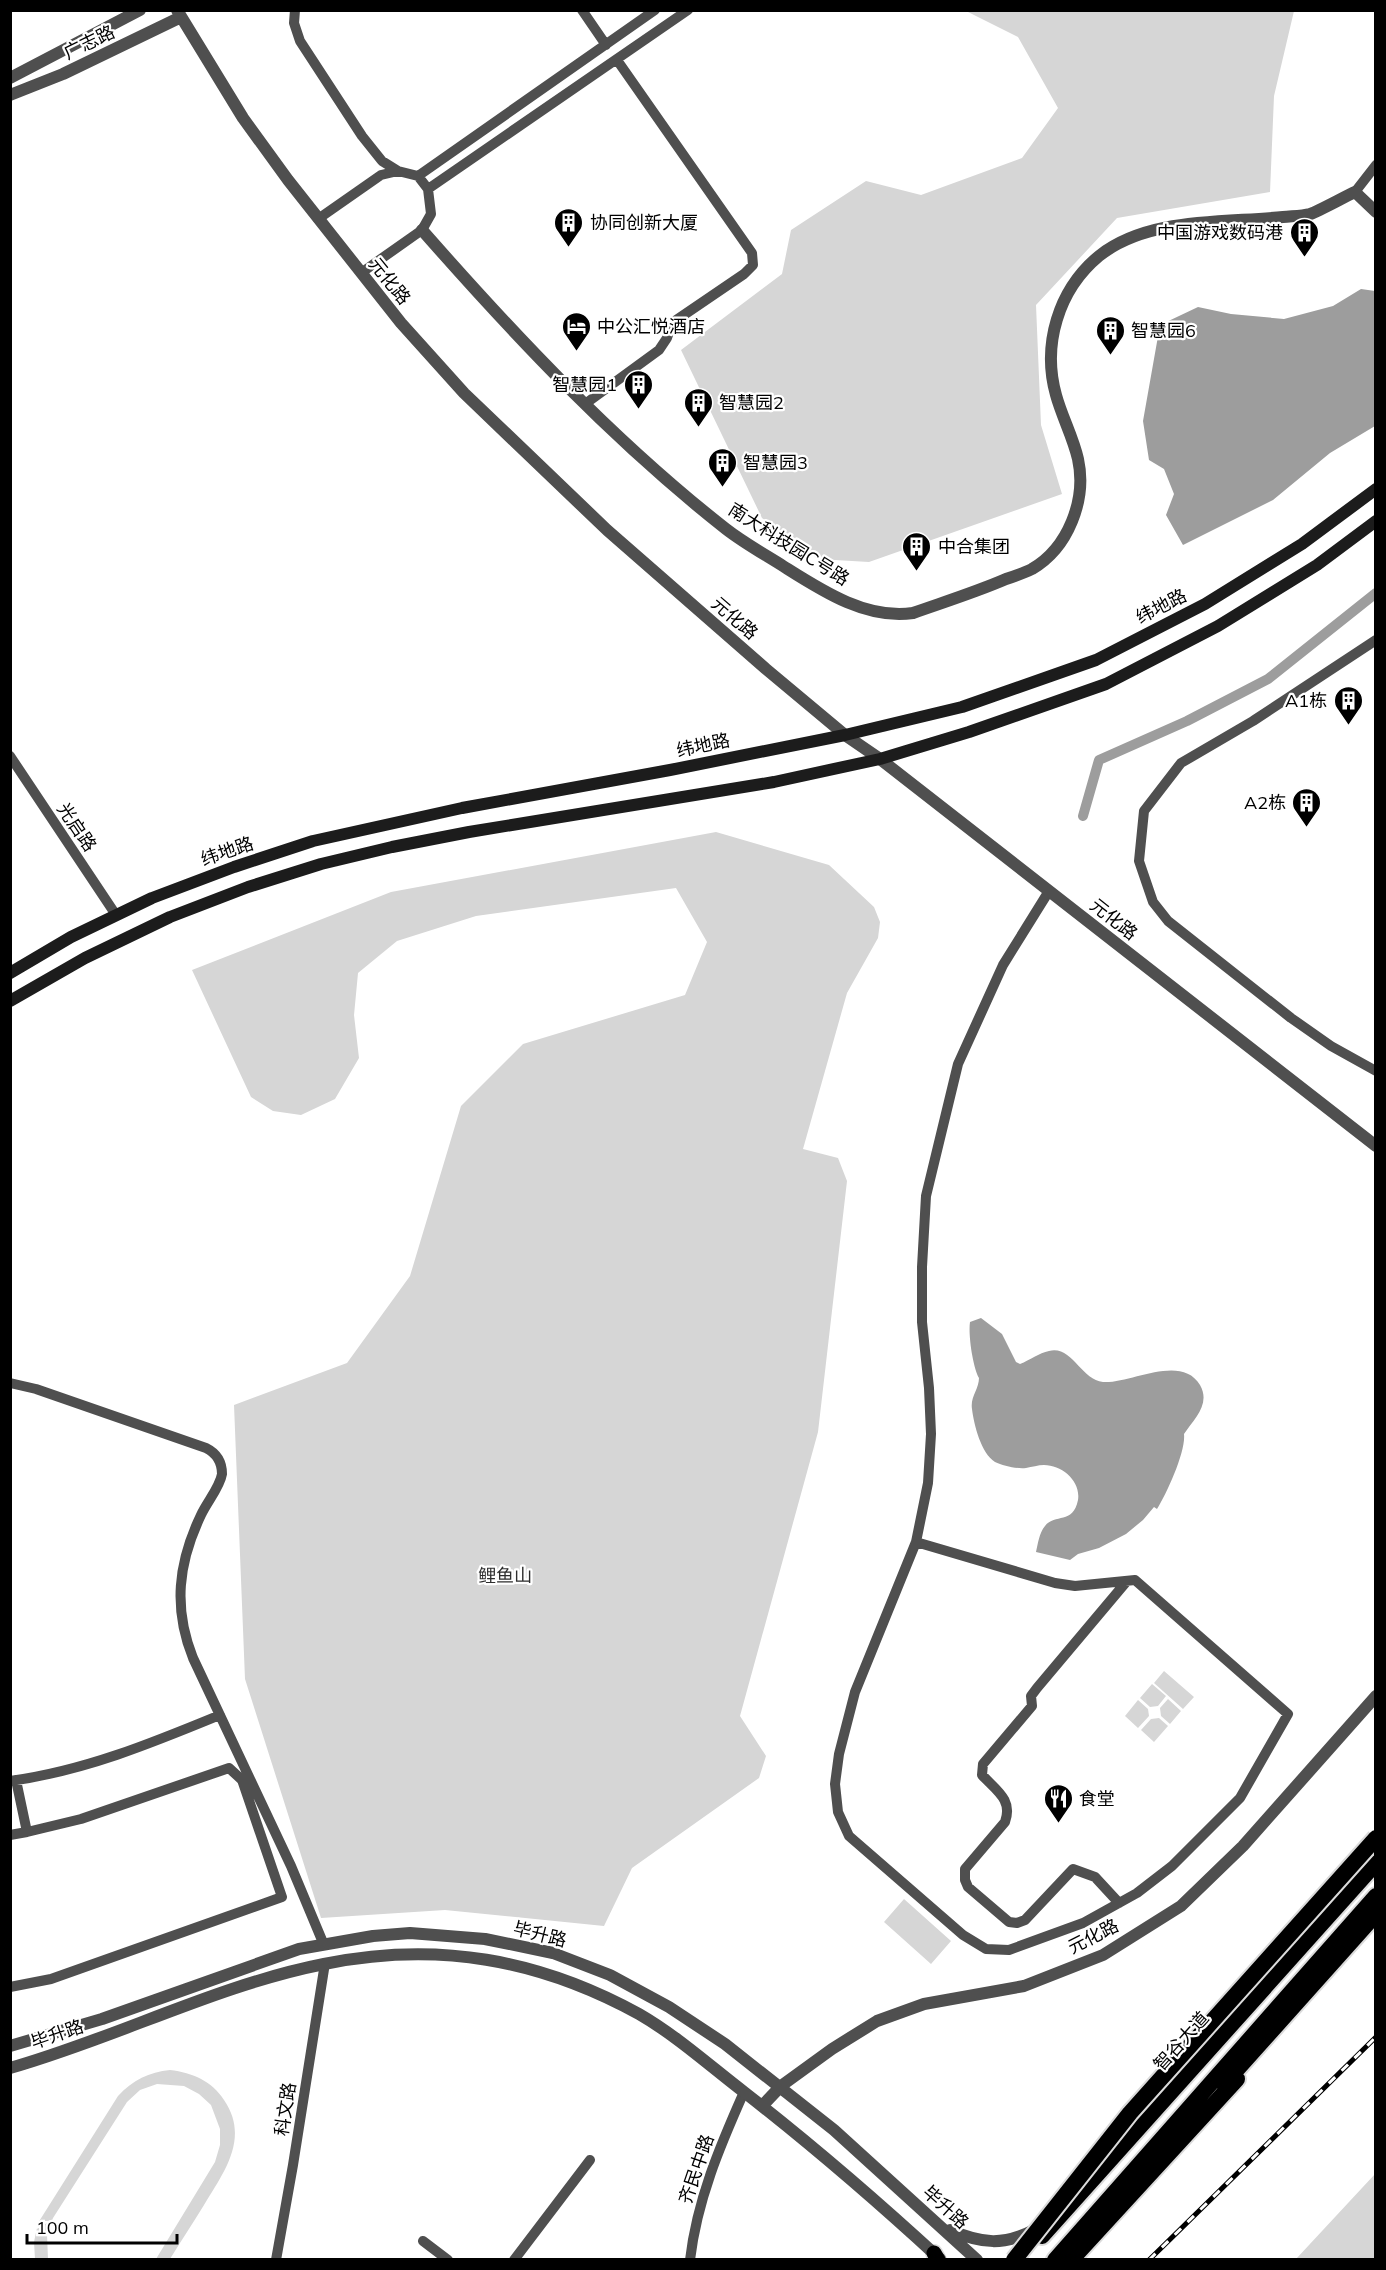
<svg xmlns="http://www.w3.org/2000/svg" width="1386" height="2270" viewBox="0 0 1386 2270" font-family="Mulish,'Noto Sans SC',sans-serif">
<rect width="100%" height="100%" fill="#fff"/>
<path fill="#d6d6d6" d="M966 11H1294L1274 96 1270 192 1117 218 1036 305 1041 425 1062 494 869 562 818 559 762 518 681 350 782 274 791 230 866 181 921 195 1022 158 1058 108 1018 37Z
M716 832 829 865 874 907 880 922 878 938 847 993 803 1149 838 1158 847 1181 818 1432 740 1716 766 1756 759 1778 632 1868 604 1926 445 1910 321 1918 245 1679 234 1405 347 1363 410 1276 461 1106 523 1044 685 995 707 942 676 888 476 916 397 941 358 973 354 1015 359 1058 335 1099 301 1115 273 1111 251 1097 192 970 391 892Z
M1164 1671 1194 1697 1183 1709 1154 1683Z
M1152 1684 1166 1696 1158 1706 1150 1707 1140 1698Z
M1168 1699 1181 1711 1170 1724 1161 1716 1160 1708Z
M1138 1700 1148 1709 1149 1716 1138 1728 1125 1716Z
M1159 1718 1168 1726 1154 1742 1141 1730 1151 1719Z
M904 1899 951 1941 931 1964 884 1922Z
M170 2070C193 2073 212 2081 224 2100 250 2138 224 2172 204 2205 193 2223 181 2241 170 2259H156L215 2162 220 2145V2129L211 2105 199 2094 184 2086 157 2084 140 2090 127 2102 53 2218 47 2234 48 2259H35L34 2242 38 2223 118 2096C133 2080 149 2072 170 2070Z
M1375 2174V2259H1296Z"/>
<path fill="#9d9d9d" d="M1361 289 1375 291V426L1330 453 1273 500 1183 545 1166 515 1174 494 1164 469 1149 460 1143 421 1160 325 1198 307 1231 314 1284 319 1333 306Z
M981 1318 1002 1334 1016 1362 1020 1364C1030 1360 1039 1353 1049 1351 1072 1345 1081 1380 1103 1382 1130 1384 1181 1353 1200 1385 1211 1404 1194 1419 1184 1434 1186 1451 1167 1493 1157 1509L1154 1507 1143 1520 1126 1534 1099 1548 1078 1554 1070 1560 1036 1552C1038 1544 1039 1533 1045 1526 1055 1513 1073 1525 1078 1500 1081 1481 1062 1465 1044 1465 1038 1465 1032 1467 1026 1468 1017 1469 1003 1466 995 1462 981 1453 974 1425 972 1409 970 1397 979 1389 979 1378 973 1367 968 1335 970 1322Z"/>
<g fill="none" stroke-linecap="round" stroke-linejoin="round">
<path stroke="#9d9d9d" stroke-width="10" d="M1083 816 1099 760 1187 721 1268 679 1376 593"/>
<defs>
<path id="primary" d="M934 2253 938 2260"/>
<path id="trunk" d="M1224 2084 1376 1914
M1042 2236 1376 1863
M1055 2260 1376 1896
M1071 2260 1237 2079"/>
</defs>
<use href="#primary" stroke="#dbdbdb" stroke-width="18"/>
<use href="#trunk" stroke="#dbdbdb" stroke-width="20"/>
<path stroke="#4f4f4f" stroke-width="10" d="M295 10 294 23 300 41 362 136 382 161 398 171
M582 10 606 45
M418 176 655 10
M428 189 688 10
M1355 192 1376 165
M318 219 381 175 398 171 418 176 428 189 431 214 422 230 361 273
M585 404 659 350 667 338 672 323 744 274 753 265 752 253 617 60
M1376 640 1253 721 1181 763 1144 811 1139 861 1153 902 1168 921 1291 1018 1331 1046 1376 1071
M10 756 116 915
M10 1383 36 1389 206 1448C216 1453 222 1462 222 1474 220 1487 207 1502 201 1515 178 1563 173 1608 193 1658L291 1866 324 1945
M916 1542 1055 1583 1075 1586 1135 1580 1288 1714 1240 1798 1172 1866 1137 1893 1083 1923 1009 1950 986 1949 963 1935 849 1836 838 1812 835 1784 839 1754 855 1692 916 1542 928 1483 931 1434 929 1388 922 1322V1267L926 1196 958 1064 1003 965 1049 891
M10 1781C84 1771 152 1743 220 1715
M10 1835 27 1832 16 1780
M1119 1903 1095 1877 1073 1869 1025 1920 1017 1923 1009 1922 968 1887 965 1880V1869L1005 1822C1013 1800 997 1791 982 1775L983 1764 1032 1706 1031 1696 1037 1688 1127 1581
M10 1987 51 1979 282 1897 242 1780 229 1768 81 1819 27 1832
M423 2241 448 2260
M276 2260 293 2165 325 1963
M514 2260 590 2160
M690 2260C697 2200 720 2146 744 2092"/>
<path stroke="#4f4f4f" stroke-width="12" d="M177 10 243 118 288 180 401 323 464 393 607 530 766 669 845 735 880 759 1376 1146
M10 78 140 10
M10 95 63 74 181 17
M422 230C516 337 614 441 726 529 744 543 764 554 783 566 821 590 866 620 913 613 944 602 976 592 1006 579 1015 576 1024 573 1032 569 1068 548 1087 500 1078 459 1073 437 1062 417 1056 395 1042 345 1058 290 1099 256 1148 217 1224 223 1283 217 1292 216 1301 216 1310 214 1319 211 1344 197 1355 192L1376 212
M10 2046 102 2019 299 1949 373 1936 410 1933 485 1939 553 1953 610 1975 669 2007 725 2044 834 2130 977 2260
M10 2068C116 2038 217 1985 324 1964 437 1941 539 1959 639 2014 677 2036 710 2066 744 2092 812 2145 877 2201 940 2259
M762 2106 781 2086 832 2049 877 2021 924 2004 1024 1986 1103 1955 1181 1906 1243 1846 1376 1696
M950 2230C982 2244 1004 2246 1036 2229"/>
<path stroke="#1c1c1c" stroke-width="12" d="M10 973 71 937 152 898 234 867 313 841 462 808 670 770 845 735 962 707 1096 660 1205 604 1302 544 1376 489
M10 1001 85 958 170 917 248 887 321 864 392 847 469 832 774 782 880 759 969 732 1106 684 1218 626 1317 565 1376 521"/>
<use href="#primary" stroke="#000" stroke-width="15"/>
<use href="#trunk" stroke="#000" stroke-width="16"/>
<defs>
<path id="rail" d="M1149 2260 1376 2037"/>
</defs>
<use href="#rail" stroke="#000" stroke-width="5"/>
<use href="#rail" stroke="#fff" stroke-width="3" stroke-dasharray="9" stroke-linecap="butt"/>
<defs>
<path id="trunk-bridge" d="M1014 2260 1130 2113 1376 1838"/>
</defs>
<use href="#trunk-bridge" stroke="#dbdbdb" stroke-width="20" stroke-linecap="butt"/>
<use href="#trunk-bridge" stroke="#000" stroke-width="16"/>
</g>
<defs>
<symbol id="building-pin" viewBox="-11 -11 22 30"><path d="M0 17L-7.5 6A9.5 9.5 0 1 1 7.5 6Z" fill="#000" stroke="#fff"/><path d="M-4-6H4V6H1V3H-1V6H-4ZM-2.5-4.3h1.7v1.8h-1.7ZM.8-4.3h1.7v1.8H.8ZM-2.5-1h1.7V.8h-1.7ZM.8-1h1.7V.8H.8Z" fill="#fff"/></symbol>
<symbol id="hotel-pin" viewBox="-11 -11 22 30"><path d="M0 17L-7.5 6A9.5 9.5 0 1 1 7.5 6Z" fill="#000" stroke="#fff"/><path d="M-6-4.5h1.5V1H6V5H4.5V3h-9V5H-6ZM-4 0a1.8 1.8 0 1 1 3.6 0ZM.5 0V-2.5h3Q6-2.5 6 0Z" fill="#fff"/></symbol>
<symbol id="restaurant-pin" viewBox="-11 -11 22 30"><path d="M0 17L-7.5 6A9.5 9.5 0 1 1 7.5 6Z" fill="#000" stroke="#fff"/><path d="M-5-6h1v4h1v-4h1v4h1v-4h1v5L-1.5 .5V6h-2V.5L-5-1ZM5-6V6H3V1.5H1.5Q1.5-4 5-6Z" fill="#fff"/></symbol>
</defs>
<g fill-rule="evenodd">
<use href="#building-pin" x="552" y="206" width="33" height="45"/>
<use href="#building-pin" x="1288" y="216" width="33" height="45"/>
<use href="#hotel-pin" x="560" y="310" width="33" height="45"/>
<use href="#building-pin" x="1094" y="314" width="33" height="45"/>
<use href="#building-pin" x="622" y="368" width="33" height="45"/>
<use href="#building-pin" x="682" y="386" width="33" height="45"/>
<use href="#building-pin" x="706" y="446" width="33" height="45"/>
<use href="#building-pin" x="900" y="530" width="33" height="45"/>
<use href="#building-pin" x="1332" y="684" width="33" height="45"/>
<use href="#building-pin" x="1290" y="786" width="33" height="45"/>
<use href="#restaurant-pin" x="1042" y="1782" width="33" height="45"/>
</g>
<g text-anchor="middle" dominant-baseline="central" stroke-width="4.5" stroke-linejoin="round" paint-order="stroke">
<g font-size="18" fill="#000" stroke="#fff">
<text transform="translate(89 42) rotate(-26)">广志路</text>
<text transform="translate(390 281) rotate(51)">元化路</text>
<text transform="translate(789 544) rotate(32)">南大科技园C号路</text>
<text transform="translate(1161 606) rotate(-27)">纬地路</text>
<text transform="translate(735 618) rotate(41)">元化路</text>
<text transform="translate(703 745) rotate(-12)">纬地路</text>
<text transform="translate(77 827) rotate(56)">光启路</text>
<text transform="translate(227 851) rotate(-19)">纬地路</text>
<text transform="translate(1114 919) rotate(38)">元化路</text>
<text transform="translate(540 1934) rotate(14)">毕升路</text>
<text transform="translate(1093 1936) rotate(-27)">元化路</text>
<text transform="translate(57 2034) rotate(-19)">毕升路</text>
<text transform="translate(1181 2041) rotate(-48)">智谷大道</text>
<text transform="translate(285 2109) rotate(-81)">科文路</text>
<text transform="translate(696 2169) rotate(-71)">齐民中路</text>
<text transform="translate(946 2207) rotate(42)">毕升路</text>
</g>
<g font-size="18" fill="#000" stroke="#fff" text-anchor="start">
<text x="590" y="222">协同创新大厦</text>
<text x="1283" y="232" text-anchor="end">中国游戏数码港</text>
<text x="597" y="326">中公汇悦酒店</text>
<text x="1131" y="330">智慧园6</text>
<text x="617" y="384" text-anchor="end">智慧园1</text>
<text x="719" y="402">智慧园2</text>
<text x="743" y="462">智慧园3</text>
<text x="938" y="546">中合集团</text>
<text x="1327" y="700" text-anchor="end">A1栋</text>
<text x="1286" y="802" text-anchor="end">A2栋</text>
<text x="1079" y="1798">食堂</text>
</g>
<g font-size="18" fill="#2d2d2d" stroke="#fff">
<text x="505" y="1575">鲤鱼山</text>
</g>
</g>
<rect width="1386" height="2270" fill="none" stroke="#000000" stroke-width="24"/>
<path d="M27 2234v9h150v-9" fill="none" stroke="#000000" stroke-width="3"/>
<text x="36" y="2234" font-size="18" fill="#000000" stroke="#ffffff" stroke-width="4.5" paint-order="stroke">100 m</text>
</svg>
